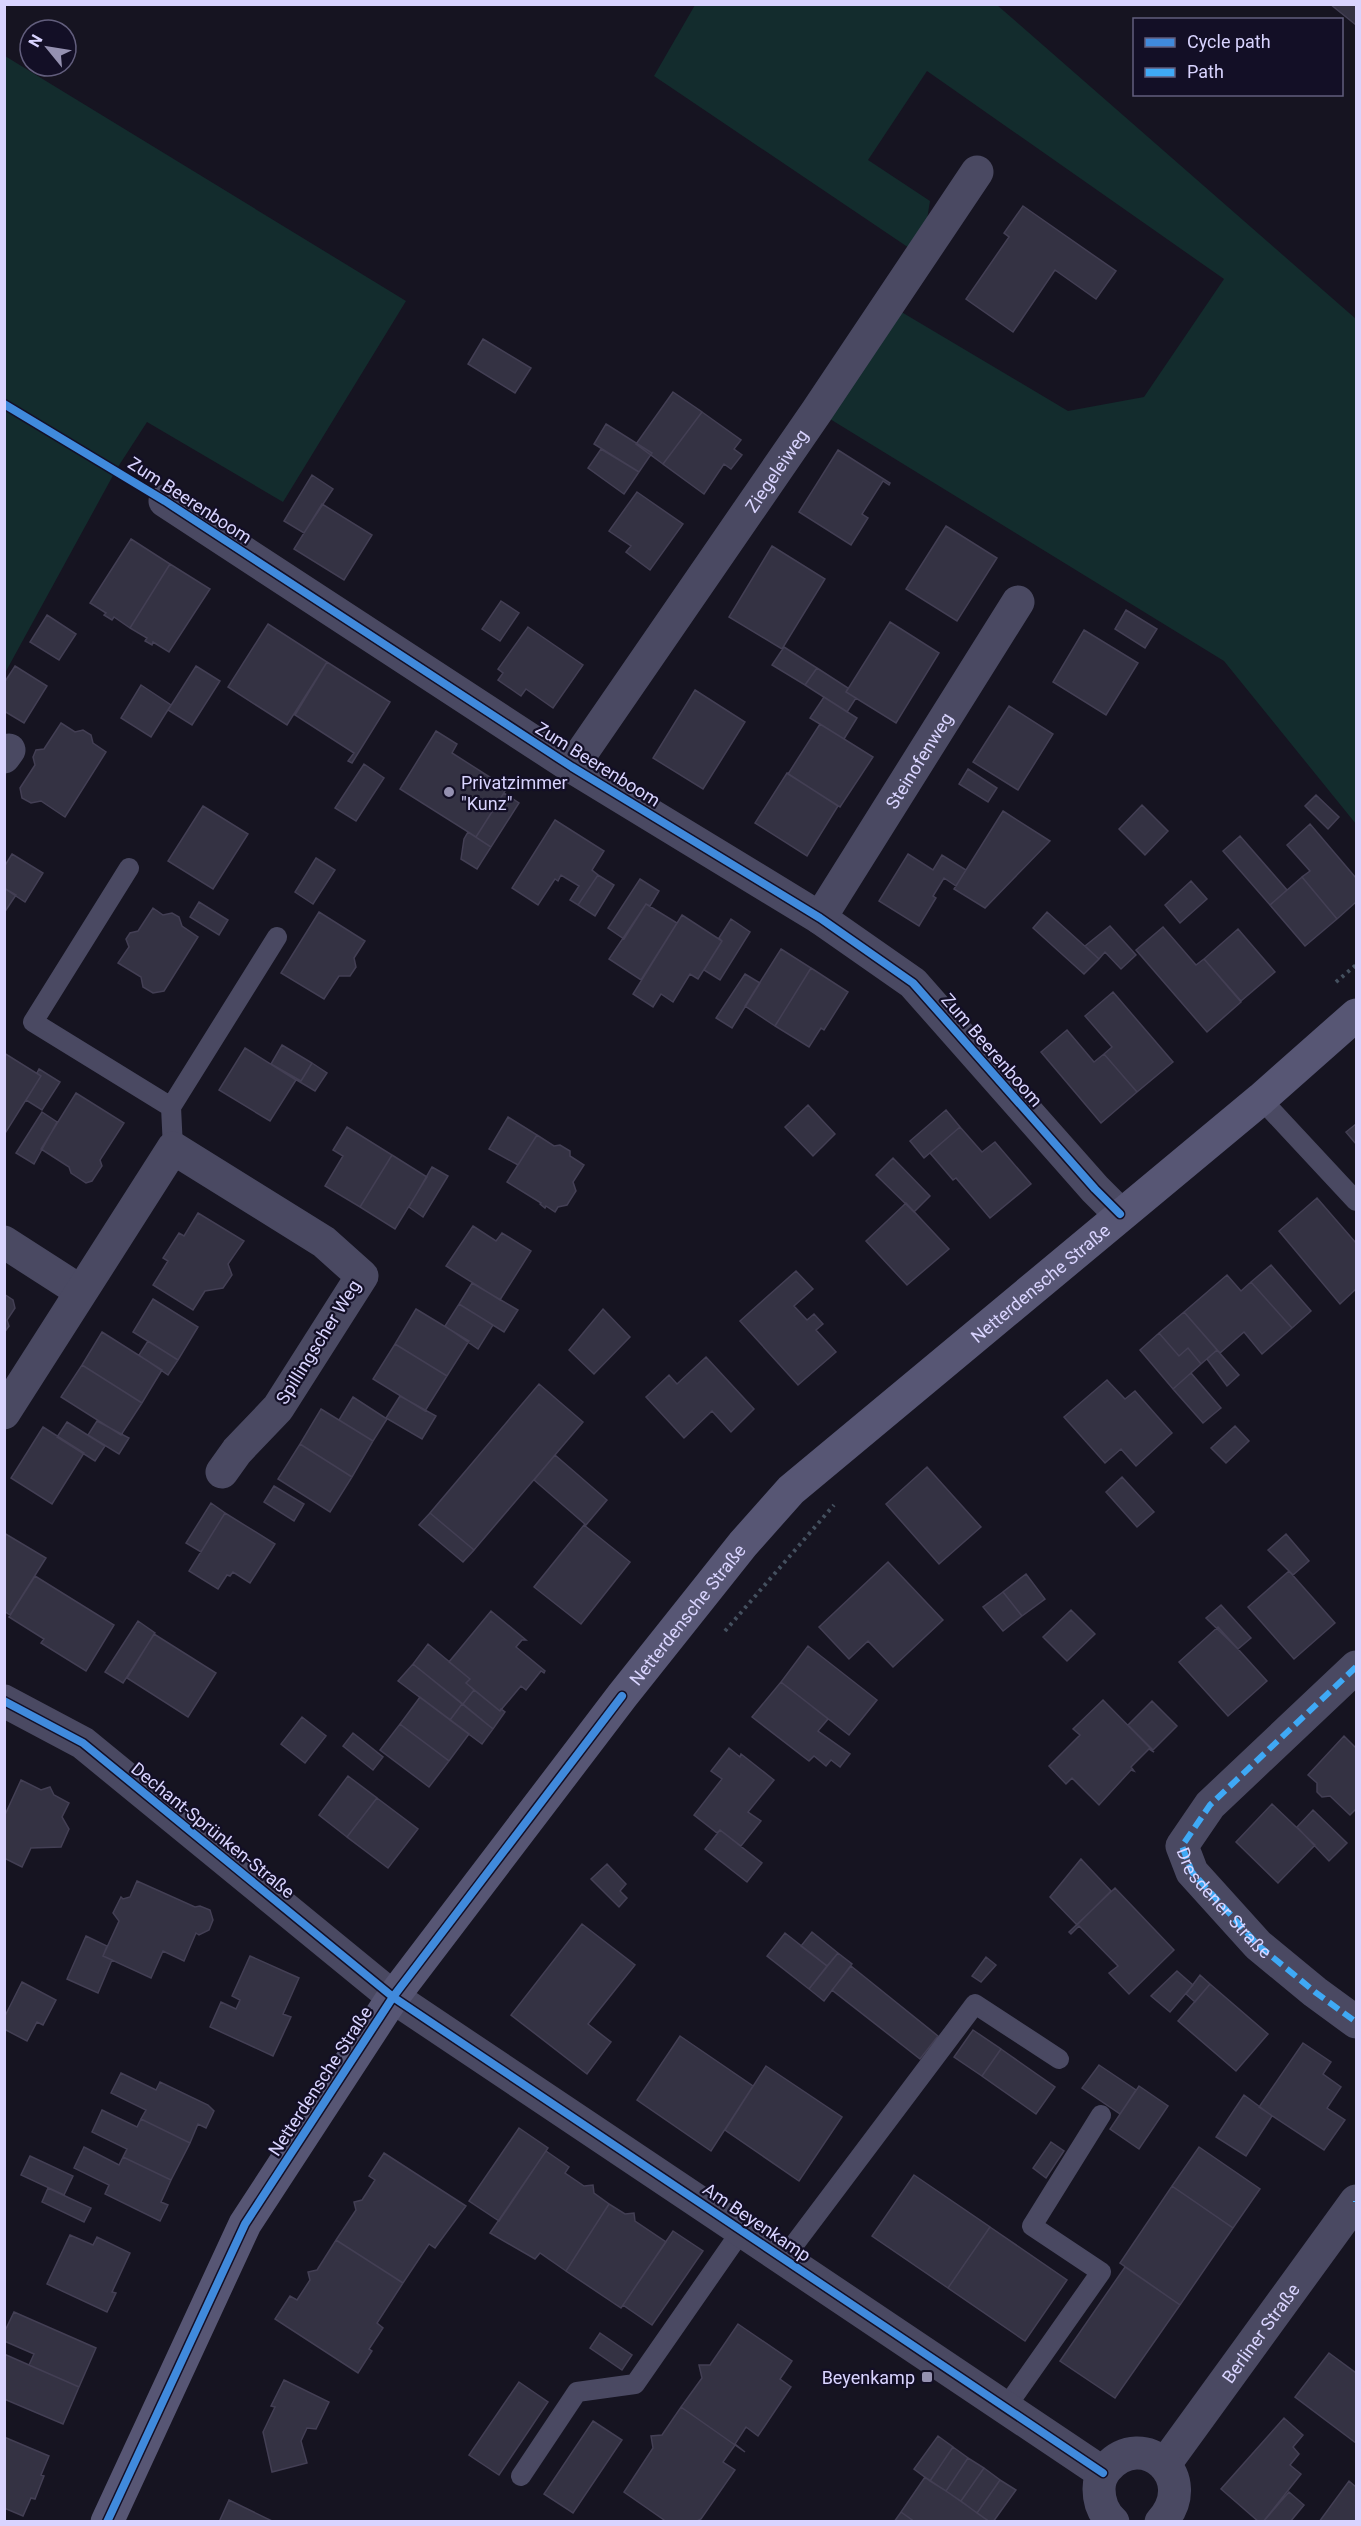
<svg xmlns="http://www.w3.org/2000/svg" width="1361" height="2526" viewBox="0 0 1361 2526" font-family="Roboto,sans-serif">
<rect width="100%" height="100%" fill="#161421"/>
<path fill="#132c2d" d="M695 5H997L1356 319V824L1224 661 817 411 888 304 1068 411 1144 397 1224 279 927 71 868 160 930 201 921 256 654 76Z
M5 56 406 301 283 502 147 422 116 470 5 673Z"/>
<path fill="#343243" stroke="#433f54" stroke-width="1.5" d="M1330 4H1356V25Z
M1023 206 1116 271 1096 299 1055 270 1013 332 966 299 1009 237 1004 233Z
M483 339 531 368 515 393 468 364Z
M673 392 702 412 663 464 636 444Z
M702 412 741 440 734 449 742 455 731 469 724 464 704 494 663 464Z
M606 424 652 453 639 472 594 444Z
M601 449 639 472 624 494 588 468Z
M838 450 890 483 889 485 883 481 862 514 868 518 851 545 799 512Z
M312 475 333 489 304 533 284 521Z
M637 492 683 524 650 570 626 552 631 546 609 531Z
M322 504 372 535 344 580 294 549Z
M946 526 997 558 957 621 906 589Z
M131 539 170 564 130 628 114 617 112 620 104 615 106 613 90 603Z
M772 546 825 579 782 649 729 617Z
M170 564 210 589 169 652 153 642 152 645 145 641 147 638 130 628Z
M501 601 519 613 500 641 482 629Z
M1126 610 1157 629 1145 648 1115 629Z
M47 615 76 634 59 660 30 642Z
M890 622 939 653 896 723 846 692Z
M268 624 327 662 287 725 228 687Z
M528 627 583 665 553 708 526 689 521 696 498 680 503 673 498 669Z
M1084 630 1138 663 1106 715 1053 682Z
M784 647 817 668 805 685 772 665Z
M327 662 390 702 352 763 348 761 354 753 295 715Z
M15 666 47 686 24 723 4 711V683Z
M196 666 220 681 192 725 168 710Z
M817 668 848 688 846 692 856 698 847 712 805 685Z
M141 685 171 705 151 737 121 718Z
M695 690 745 722 703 789 653 758Z
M824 697 857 718 844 739 810 718Z
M1009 706 1053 734 1018 790 973 762Z
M61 723 75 732 83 730 91 735 93 743 106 752 65 817 41 801 31 803 22 798 20 788 35 765 33 757 36 750 44 749Z
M820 724 873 757 840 807 788 774Z
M436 731 457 744 452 753 507 788 476 837 400 789Z
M364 764 384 778 356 821 335 808Z
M968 769 997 788 988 802 959 784Z
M787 773 838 806 807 856 755 823Z
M504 793 519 803 491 847 476 837Z
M1316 795 1339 817 1328 829 1305 806Z
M1142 805 1168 831 1145 855 1119 829Z
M203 806 248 834 213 889 168 861Z
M1003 811 1050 841 985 908 954 889Z
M555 820 604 851 592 870 598 875 578 905 570 900 579 886 561 875 558 881 555 879 538 905 512 888Z
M1310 824 1356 878V902L1337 919 1302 877 1310 871 1287 845Z
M468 832 491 847 477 869 461 859 464 839Z
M1240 836 1287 890 1270 905 1223 851Z
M12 854 43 873 25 902 4 888V867Z
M908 854 933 870 942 855 966 870 956 886 944 878 933 896 936 898 919 926 879 901Z
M316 858 335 870 313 904 295 892Z
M598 875 614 885 595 916 578 905Z
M1302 877 1337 919 1305 946 1270 905Z
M640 879 659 891 650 906 646 904 624 939 608 928Z
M1191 881 1207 899 1180 923 1165 905Z
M4 888 16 895 4 913Z
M199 902 228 920 219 935 190 917Z
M646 904 677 923 641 980 609 959Z
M153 908 163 915 172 913 179 917 182 926 198 937 164 991 153 993 143 987 141 977 118 963 129 947 126 939 130 933 138 931Z
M319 912 365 941 354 958 356 967 350 976H339L324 999 281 973Z
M1047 912 1099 959 1084 974 1033 928Z
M682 915 722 941 698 979 690 974 673 1002 661 994 653 1007 633 994Z
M731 919 750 932 720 980 704 970 722 941 719 938Z
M1110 926 1136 955 1121 969 1105 952 1099 959 1085 946Z
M1163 927 1196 965 1204 959 1241 1002 1207 1032 1136 950Z
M1238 929 1275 972 1241 1001 1204 959Z
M781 949 811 968 775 1026 745 1006Z
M811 968 848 992 824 1030 821 1028 809 1047 775 1026Z
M745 974 760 983 732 1028 716 1018Z
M1113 992 1173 1062 1137 1092 1104 1054 1112 1047 1085 1016Z
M1067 1030 1094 1062 1104 1054 1137 1092 1101 1123 1041 1052Z
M282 1045 312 1063 301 1081 271 1064Z
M245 1048 296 1080 270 1121 219 1090Z
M4 1053 41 1076 4 1135Z
M312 1063 327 1073 315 1091 295 1079 301 1081Z
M39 1069 60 1082 42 1110 26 1100 41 1076 37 1073Z
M76 1093 124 1123 100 1160 102 1166 92 1181 86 1183 71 1173 69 1167 41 1149Z
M808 1105 835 1134 813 1156 785 1127Z
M946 1110 960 1127 924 1158 910 1141Z
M42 1112 57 1122 34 1164 16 1153Z
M508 1117 537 1135 518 1165 489 1149Z
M1356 1124V1144L1346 1132Z
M347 1127 392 1155 360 1207 325 1186 343 1156 333 1150Z
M960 1127 982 1152 995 1142 1031 1184 990 1218 956 1178 953 1180 930 1153Z
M537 1135 554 1146 560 1145 570 1151V1156L584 1165 573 1182 576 1191 567 1205 558 1207 555 1212 546 1206 545 1208 540 1204 541 1203 507 1182Z
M392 1155 427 1177 395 1229 360 1207Z
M893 1158 930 1196 914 1212 876 1175Z
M432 1167 448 1176 423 1217 409 1207Z
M1317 1198 1356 1243V1289L1340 1304 1279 1231Z
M906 1203 949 1249 907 1285 866 1241Z
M198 1213 244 1241 228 1264 232 1275 223 1288 205 1291 193 1310 153 1285 168 1261 163 1258 179 1233 184 1236Z
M473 1226 496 1241 502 1233 531 1251 500 1300 446 1266Z
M1271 1265 1311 1311 1292 1328 1251 1282Z
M796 1271 813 1289 794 1306 807 1320 814 1314 823 1324 816 1330 836 1352 798 1385 740 1321Z
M1227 1275 1241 1291 1251 1282 1292 1328 1262 1354 1244 1332 1220 1353 1184 1312Z
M472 1283 518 1310 504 1332 459 1304Z
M4 1294 13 1300 15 1308 7 1320 9 1326 4 1333Z
M153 1299 198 1327 178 1360 133 1332Z
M459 1304 493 1325 478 1349 445 1326Z
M416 1309 469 1341 447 1376 395 1344Z
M603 1309 630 1337 594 1374 569 1350Z
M1184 1312 1217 1350 1201 1364 1188 1348 1179 1356 1159 1333Z
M102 1332 162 1370 142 1403 82 1365Z
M1159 1333 1179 1356 1188 1348 1201 1364 1173 1389 1140 1350Z
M148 1341 178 1360 168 1375 139 1355Z
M395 1344 447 1376 425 1411 373 1379Z
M1217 1350 1239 1375 1227 1386 1207 1359Z
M706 1357 754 1409 731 1432 712 1411 684 1438 646 1397 669 1375 677 1384Z
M82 1365 142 1403 121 1435 61 1397Z
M1191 1373 1221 1408 1203 1423 1173 1389Z
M1107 1380 1125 1399 1135 1391 1172 1433 1136 1466 1121 1449 1105 1463 1064 1417Z
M539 1384 583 1422 474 1550 430 1513Z
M400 1396 436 1416 422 1439 386 1418Z
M353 1397 387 1419 373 1441 339 1420Z
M321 1409 373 1441 352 1477 300 1444Z
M97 1421 129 1438 119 1454 88 1435Z
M67 1422 105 1446 95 1461 57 1437Z
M1235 1426 1249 1441 1226 1463 1211 1448Z
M43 1427 84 1453 52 1504 11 1478Z
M300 1444 352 1477 330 1512 278 1479Z
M555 1455 607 1500 586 1525 534 1480Z
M927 1467 981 1527 939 1564 886 1504Z
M1122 1477 1154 1512 1137 1527 1106 1492Z
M274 1486 304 1504 294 1521 264 1502Z
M211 1503 225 1513 201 1552 186 1543Z
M225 1513 275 1544 250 1583 233 1572 230 1576 227 1575 218 1589 189 1571Z
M430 1513 474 1550 463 1562 419 1525Z
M584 1525 630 1562 581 1624 534 1587Z
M4 1533 46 1558 10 1615 4 1611Z
M1286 1534 1309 1561 1293 1575 1268 1550Z
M888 1562 943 1620 893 1667 868 1641 849 1659 819 1627Z
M1289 1571 1335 1623 1294 1659 1248 1607Z
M1026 1574 1045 1599 1022 1616 1003 1592Z
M35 1576 114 1625 86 1671 41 1643 44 1639 9 1617Z
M1003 1592 1022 1616 1003 1631 983 1607Z
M1221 1605 1251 1638 1238 1649 1206 1618Z
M1071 1610 1095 1634 1067 1661 1043 1637Z
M491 1611 526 1640H522L516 1647 545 1671 544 1673 541 1671 526 1690 521 1686 500 1711 466 1683 470 1679 449 1662Z
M138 1621 155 1633 123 1683 105 1672Z
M1218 1627 1267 1681 1228 1716 1179 1662Z
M154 1634 216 1673 188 1717 127 1678Z
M428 1644 470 1679 466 1683 474 1690 463 1704 413 1664Z
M808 1646 877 1700 849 1735 781 1682Z
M413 1664 462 1704 450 1720 398 1681Z
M781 1682 828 1719 818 1731 850 1754 840 1767 831 1760 826 1766 814 1756 809 1761 752 1717Z
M474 1690 500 1711 501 1709 505 1712 493 1729 463 1704Z
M420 1697 469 1734 449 1761 400 1724Z
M1103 1700 1154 1752 1149 1749 1131 1767 1134 1771 1131 1770 1099 1805 1072 1778 1066 1784 1049 1766 1080 1735 1073 1729Z
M1152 1701 1177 1726 1153 1750 1128 1725Z
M462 1704 493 1729 482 1744 450 1720Z
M302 1717 326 1736 305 1763 281 1744Z
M400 1724 449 1761 429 1787 380 1750Z
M353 1733 383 1757 373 1770 343 1746Z
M1344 1736 1356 1748V1809L1350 1815 1330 1796 1322 1797 1317 1792V1783L1308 1775Z
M729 1748 740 1757 741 1754 774 1780 748 1812 761 1821 741 1846 720 1830 717 1833 694 1815 722 1779 711 1771Z
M348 1776 377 1798 347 1837 319 1815Z
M21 1780 41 1790 50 1787 54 1795 69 1803 62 1817 69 1829 61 1847 31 1848 22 1867 4 1858V1817Z
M377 1798 418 1829 388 1868 347 1837Z
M1272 1804 1315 1845 1278 1883 1236 1842Z
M1313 1810 1347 1843 1329 1861 1297 1827Z
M720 1830 762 1863 747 1882 705 1849Z
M1081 1859 1111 1891 1077 1925 1050 1897Z
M607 1864 626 1884 620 1891 627 1898 619 1907 591 1879Z
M137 1881 195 1907 200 1906 210 1910 213 1920 209 1930 199 1935 196 1933 184 1961 163 1951 151 1978 103 1956 119 1921 113 1913 121 1897 123 1899 130 1897Z
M1115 1888 1174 1950 1129 1994 1109 1973 1118 1966 1079 1926 1071 1934 1069 1932Z
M582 1924 635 1965 588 2024 611 2042 587 2074 511 2015Z
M812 1932 838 1953 827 1966 801 1946Z
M785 1933 827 1966 809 1989 767 1956Z
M86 1936 107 1946 103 1956 112 1960 98 1993 67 1979Z
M838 1953 852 1964 824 2001 809 1989Z
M250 1956 299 1978 283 2014 291 2017 273 2056 210 2027 221 2002 236 2009 240 2000 232 1996Z
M986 1957 996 1965 981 1982 972 1976Z
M851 1966 938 2036 920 2059 832 1990Z
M1177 1971 1193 1985 1170 2012 1151 1996Z
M1200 1975 1210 1984 1195 2002 1186 1994Z
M22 1982 56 2000 43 2025 37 2022 27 2041 4 2029V2018Z
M1210 1984 1268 2034 1236 2071 1178 2021Z
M973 2030 1001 2049 982 2076 954 2057Z
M680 2036 753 2086 711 2151 637 2100Z
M1303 2043 1331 2062 1323 2074 1341 2087 1327 2108 1345 2120 1324 2150 1259 2107Z
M1001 2049 1055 2087 1036 2114 982 2076Z
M1099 2065 1136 2090 1120 2114 1082 2088Z
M766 2066 842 2117 799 2181 725 2130Z
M121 2073 156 2090 160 2082 208 2105 214 2111 206 2128 198 2124 190 2143 141 2119 146 2110 111 2093Z
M1139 2086 1168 2106 1139 2149 1110 2129Z
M1244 2095 1272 2116 1246 2156 1216 2137Z
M102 2110 137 2127 141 2119 190 2143 171 2180 123 2157 127 2149 92 2132Z
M519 2128 548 2148 499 2221 469 2201Z
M1051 2142 1064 2151 1046 2178 1033 2168Z
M84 2147 119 2165 123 2157 171 2180 161 2202 168 2205 160 2221 105 2194 109 2185 74 2168Z
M1199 2147 1260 2189 1233 2228 1172 2186Z
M546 2151 569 2167 565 2173 584 2186 593 2185 594 2193 609 2204 566 2271 540 2253 535 2259 490 2233Z
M384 2153 466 2206 435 2248 429 2244 403 2283 336 2240 356 2210 354 2202 362 2200 375 2180 369 2176Z
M30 2156 73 2176 64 2195 21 2175Z
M914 2175 990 2227 948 2288 872 2236Z
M1172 2186 1233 2228 1180 2305 1120 2263Z
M48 2188 91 2208 84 2222 42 2202Z
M609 2204 625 2214 634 2213 635 2221 666 2242 621 2308 566 2271Z
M990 2227 1067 2280 1025 2341 948 2288Z
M673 2231 703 2251 652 2325 623 2305Z
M70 2235 93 2245 97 2237 130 2253 112 2292 116 2293 107 2312 47 2284Z
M336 2240 403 2283 377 2323 383 2328 369 2349 372 2351 358 2373 275 2319 290 2296 297 2300 310 2280 308 2272 317 2270Z
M1125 2267 1180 2305 1115 2398 1060 2361Z
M14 2312 96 2348 79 2387 29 2365 34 2354 4 2341V2333Z
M738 2324 792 2361 780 2379 791 2387 758 2436 746 2427 735 2444 745 2452 681 2407 702 2378 699 2365H710Z
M600 2333 632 2355 622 2370 590 2348Z
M1329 2353 1356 2373V2443L1295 2397Z
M4 2354 79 2387 63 2424 4 2399Z
M284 2380 329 2402 316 2429 307 2428 301 2441 307 2463 272 2472 263 2432 275 2407 271 2406Z
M519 2382 548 2402 499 2475 469 2455Z
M681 2407 745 2452 735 2445 723 2462 735 2470 701 2519 695 2522H667L624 2492 653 2448 651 2436 662 2435Z
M1284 2418 1303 2435 1293 2447 1299 2454 1290 2465 1301 2474 1263 2522H1259L1221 2489Z
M593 2421 622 2440 573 2513 544 2494Z
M938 2436 953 2447 930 2481 914 2469Z
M4 2437 49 2456 41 2475 44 2476 35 2499 31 2498 23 2516 4 2508Z
M953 2447 968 2458 946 2491 930 2481Z
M968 2458 984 2468 961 2501 946 2491Z
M984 2468 1000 2480 977 2513 961 2501Z
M925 2477 946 2491 990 2522H915L901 2512Z
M1000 2480 1016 2490 993 2522H990L977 2513Z
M1349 2481 1356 2487V2522H1319Z
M1289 2492 1304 2505 1290 2522H1263Z
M229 2500 274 2522H219Z
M901 2512 915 2522H894Z"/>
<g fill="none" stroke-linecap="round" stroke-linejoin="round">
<path stroke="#44505f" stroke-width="4" stroke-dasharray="3 4.5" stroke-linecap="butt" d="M1336 982 1356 965
M725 1631 834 1505"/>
<path stroke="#4a4962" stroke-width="20" d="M129 868 33 1022 171 1107
M1261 1099 1356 1201
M173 1148 171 1107 277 937
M784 2258 975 2004 1059 2059
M1006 2407 1101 2272 1032 2226 1101 2115
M521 2476 577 2392 635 2384 742 2230"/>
<g stroke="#4a4962" stroke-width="33">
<path d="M165 501 572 767 820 918 913 983 1095 1189 1120 1214"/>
<path d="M4 757 9 750"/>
<path id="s1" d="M572 767 817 411 977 172"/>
<path id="s2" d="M820 918 1018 602"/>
<path d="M4 1242 80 1291"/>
<path d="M4 1413 173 1148 324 1242 362 1276 278 1408 237 1451 222 1472"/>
<path id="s3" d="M1356 1667 1210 1805 1182 1846 1192 1872 1258 1945 1315 1992 1356 2022"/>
<path d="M4 1701 83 1743 393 1997 1103 2473"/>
<path id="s4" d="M1165 2464 1356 2201"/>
<path d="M1113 2522C1103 2513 1099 2502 1099 2489 1099 2481 1102 2474 1107 2468 1143 2427 1201 2478 1161 2522"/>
</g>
<path stroke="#575674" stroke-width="33" id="s5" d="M107 2522 245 2224 393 1997 622 1696 743 1544 791 1490 1261 1099 1356 1015"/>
<path stroke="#3fa9f5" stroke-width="6" stroke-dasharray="12 6" stroke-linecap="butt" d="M1356 1667 1210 1805 1182 1846 1192 1872 1258 1945 1315 1992 1356 2022
M1356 2202V2201"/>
<defs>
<path id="cycleway" d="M4 404 165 501 572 767 820 918 913 983 1095 1189 1120 1214
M4 1701 83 1743 393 1997 1103 2473
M107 2522 245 2224 393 1997 622 1696"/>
</defs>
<use href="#cycleway" stroke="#130f26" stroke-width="11"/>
<use href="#cycleway" stroke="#408adc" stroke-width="8"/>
</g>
<g fill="#9591b1" stroke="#130f26" stroke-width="2">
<circle cx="449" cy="792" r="6"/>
<rect x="921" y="2371" width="12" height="12" rx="3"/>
</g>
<g text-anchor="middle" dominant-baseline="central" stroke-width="4.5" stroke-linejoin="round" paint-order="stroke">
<g font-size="18" fill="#d9d4ff" stroke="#130f26">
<text stroke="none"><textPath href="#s1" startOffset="360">Ziegeleiweg</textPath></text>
<text transform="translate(190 500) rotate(33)">Zum Beerenboom</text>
<text stroke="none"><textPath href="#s2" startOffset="186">Steinofenweg</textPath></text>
<text transform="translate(598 764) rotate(32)">Zum Beerenboom</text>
<text transform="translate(992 1050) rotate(49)">Zum Beerenboom</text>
<text stroke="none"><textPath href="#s5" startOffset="1568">Netterdensche Straße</textPath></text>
<text transform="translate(318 1342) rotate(-58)">Spillingscher Weg</text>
<text stroke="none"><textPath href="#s5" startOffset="1082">Netterdensche Straße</textPath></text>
<text transform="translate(213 1830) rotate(39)">Dechant-Sprünken-Straße</text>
<text stroke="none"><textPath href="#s3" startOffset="322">Dresdener Straße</textPath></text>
<text transform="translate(320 2081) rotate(-57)">Netterdensche Straße</text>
<text transform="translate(757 2222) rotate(34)">Am Beyenkamp</text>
<text stroke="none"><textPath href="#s4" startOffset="162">Berliner Straße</textPath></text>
</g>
<g font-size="18" fill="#d9d4ff" stroke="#130f26" text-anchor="start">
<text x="461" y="782">Privatzimmer<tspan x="461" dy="21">"Kunz"</tspan></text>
<text x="915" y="2377" text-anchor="end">Beyenkamp</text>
</g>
</g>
<rect width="1361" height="2526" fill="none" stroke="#d9d4ff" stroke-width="12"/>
<rect x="1133" y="18" width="210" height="78" fill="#130f26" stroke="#625e7d" stroke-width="1.5"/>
<rect x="1145" y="38" width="30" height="9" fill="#408adc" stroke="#625e7d" stroke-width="1.5"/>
<text x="1187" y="48" font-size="18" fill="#d9d4ff">Cycle path</text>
<rect x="1145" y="68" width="30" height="9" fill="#3fa9f5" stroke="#625e7d" stroke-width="1.5"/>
<text x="1187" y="78" font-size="18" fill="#d9d4ff">Path</text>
<g transform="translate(48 48) rotate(300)"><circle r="28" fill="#130f26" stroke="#625e7d" stroke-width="1.5"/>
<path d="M0-4.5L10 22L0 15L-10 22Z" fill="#9591b1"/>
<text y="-9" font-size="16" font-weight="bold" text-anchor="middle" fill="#d9d4ff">N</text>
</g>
</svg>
